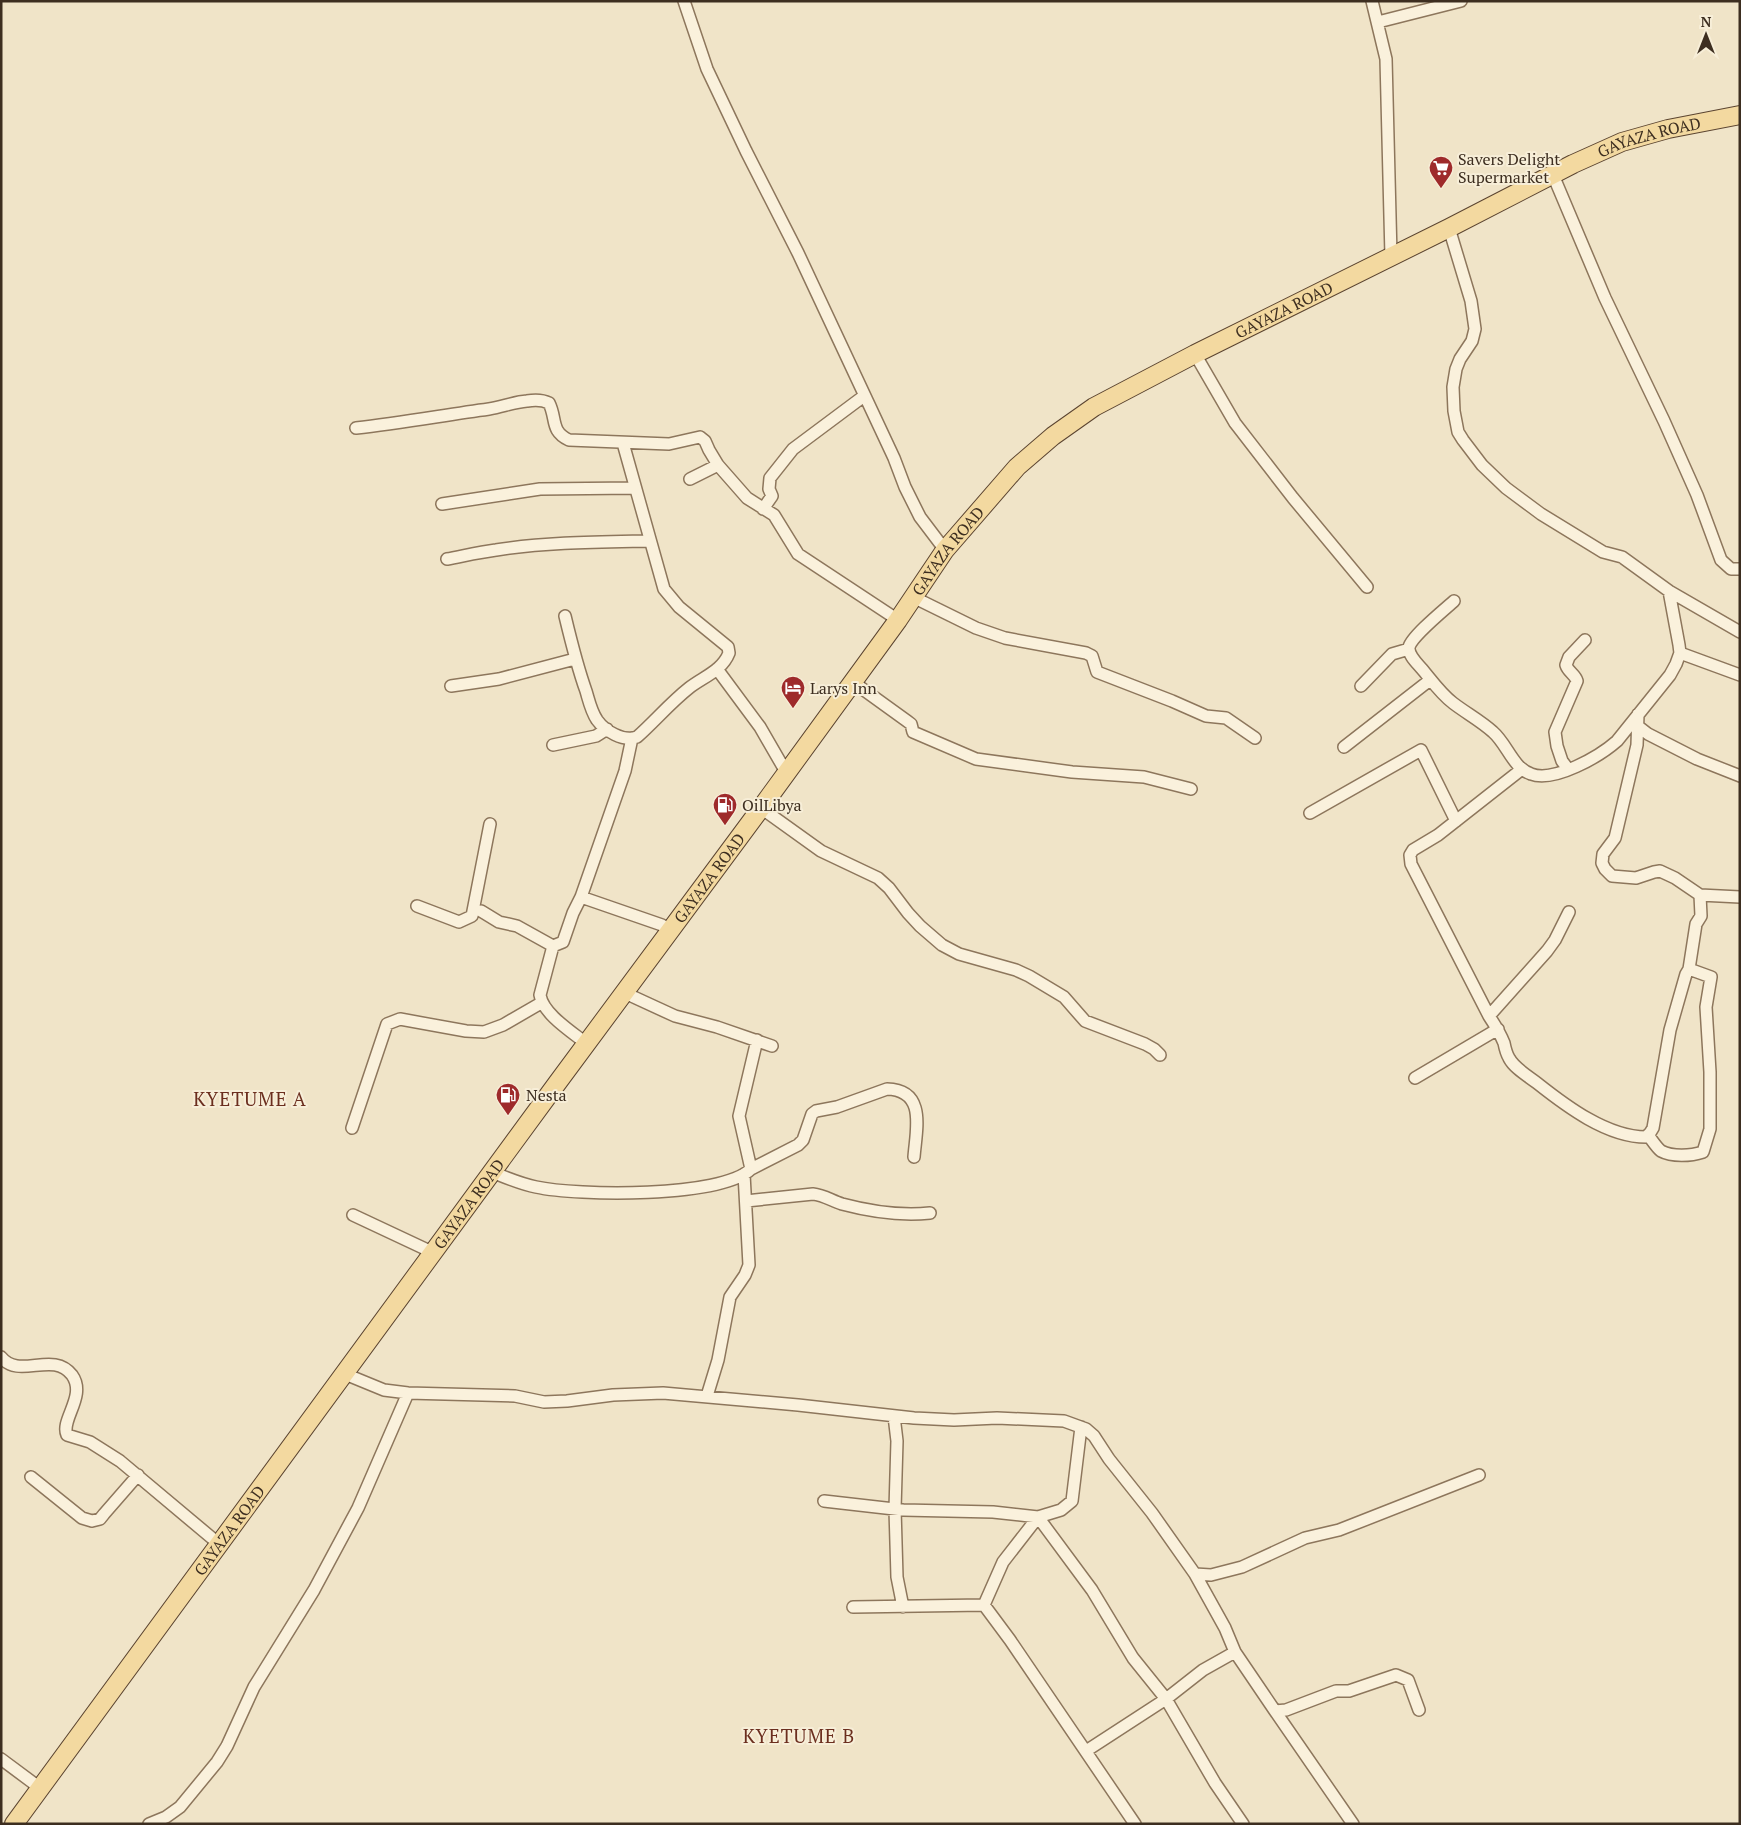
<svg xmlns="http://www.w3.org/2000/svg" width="1741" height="1825" viewBox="0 0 1741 1825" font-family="'PT Serif',serif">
<rect width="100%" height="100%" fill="#f0e4c8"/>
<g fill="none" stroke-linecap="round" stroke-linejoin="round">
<defs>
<path id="street" d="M684 1 707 69 746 151 798 253 894 458 905 487 920 517 945 550
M1372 1 1386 59 1391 256
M1378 22 1461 1
M1553 175 1605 298 1664 421 1697 495 1721 560 1731 569H1740
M1449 228 1471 301 1475 329 1472 341 1460 359 1456 369 1453 387 1454 411 1458 432 1463 440 1482 465 1506 488 1541 514 1603 552 1622 557 1669 591 1740 632
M1195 354 1235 423 1293 498 1367 587
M356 428C400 423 445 415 489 409 502 407 514 402 527 401 533 400 543 400 549 403 557 419 550 431 569 440L669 444 700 437 705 441 709 450 718 465 747 498 774 515 798 554 898 620
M690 479 718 465
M442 504 540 489 635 488
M763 509 772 496 769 489 770 478 793 449 864 396
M447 559C463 556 480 552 496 550 547 542 599 542 650 541
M913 597 976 628 1005 638 1086 653 1092 656 1097 672 1172 701 1206 716 1226 718 1255 738
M1454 601C1444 610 1412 636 1409 647 1408 655 1417 663 1422 669 1432 681 1441 694 1453 703 1466 713 1481 721 1493 732 1507 744 1513 768 1531 774 1554 783 1600 756 1617 741L1670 675 1676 664 1680 653 1679 645 1669 591
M565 616C571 641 577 666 586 691 589 701 591 711 597 720 605 731 623 742 637 737 655 721 670 703 689 688 703 677 722 671 729 653L728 647 679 607 664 589 623 443
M1680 653 1740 675
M717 669 760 727 786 772
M853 682 907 721 911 724 913 732 976 759 1072 772 1144 777 1191 789
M451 686 499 679 575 659
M1361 686 1392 654 1409 649
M1638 714 1637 745 1615 838 1603 854 1602 863 1605 869 1612 876 1636 878 1654 872 1660 871 1675 878 1700 895 1740 897
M1639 727 1648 734 1697 759 1740 776
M553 745 596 736 607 729
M1344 747 1430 680
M1522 769 1438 835 1413 850 1410 855 1411 864 1489 1016C1495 1025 1500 1033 1504 1043 1505 1048 1506 1053 1509 1058 1514 1068 1528 1076 1537 1083 1566 1106 1607 1137 1646 1137L1650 1133 1653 1128 1670 1030 1686 974 1689 969 1696 924 1701 916 1700 895
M1568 769 1562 761 1557 746 1555 732 1577 681C1575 674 1568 672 1566 665L1569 657 1585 640
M761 808 821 851 878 878 889 888 908 913 920 926 942 945 959 954 1016 970 1029 976 1064 997 1085 1021 1145 1044 1154 1049 1160 1055
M1310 813 1421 750 1456 821
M581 897 662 925
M417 906 459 922 472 916 490 824
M481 911 499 922 517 926 553 946
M625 993 675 1016 717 1027 772 1046
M1489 1016 1547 951 1555 940 1569 912
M587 1044C572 1032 543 1014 540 995L553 946 563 942 573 913 581 897 625 771 632 738
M1415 1078 1498 1029
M352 1128 387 1024 400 1019 466 1031 484 1032 503 1025 541 1003
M1648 1135C1652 1140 1656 1147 1661 1151 1672 1157 1691 1156 1703 1152L1710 1129V1072L1706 1007 1711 977 1689 969
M751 1169 739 1116 757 1040
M492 1172C507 1178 521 1184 536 1187 577 1196 721 1198 751 1169L798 1145 803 1140 812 1114 816 1111 837 1107 887 1089C927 1090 916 1130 914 1157
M746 1201 813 1194C824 1195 832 1201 842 1204 872 1212 900 1216 930 1213
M353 1215 434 1253
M1 1357C19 1380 53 1350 72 1375 87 1396 60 1420 67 1435L90 1442 120 1461 219 1544
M345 1374 384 1390 408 1393 515 1396 544 1402 567 1401 613 1395 663 1393 798 1405 914 1418 954 1420 997 1418 1064 1421 1086 1429 1094 1436 1109 1459 1152 1513 1195 1574 1211 1575 1242 1567 1305 1538 1339 1530 1479 1475
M707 1396 718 1360 730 1297 745 1275 749 1265 744 1174
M894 1416 897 1441 895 1509 897 1577 903 1607
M31 1477 82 1518 92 1521 100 1519 104 1514 138 1475
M824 1501 903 1510 993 1512 1038 1517 1092 1590 1133 1658 1166 1699 1215 1783 1243 1824
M1195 1574 1225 1628 1235 1652 1275 1711 1286 1710 1336 1691H1349L1396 1675 1408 1680 1419 1710
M984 1605 1003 1562 1038 1517 1061 1510 1072 1501 1081 1427
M853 1607 984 1605 1010 1640 1135 1824
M1275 1711 1353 1824
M1086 1751 1166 1699 1203 1670 1235 1652
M1 1759 40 1788
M149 1824 166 1817 180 1807 217 1762 227 1746 254 1687 314 1590 358 1508 408 1393"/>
<g id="primary">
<path id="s1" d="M14 1824 558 1082 761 808 898 620 945 550 1017 467 1053 436 1094 407 1195 354 1449 228 1573 164 1622 142 1668 129 1740 115"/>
</g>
</defs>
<use href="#street" stroke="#8d765c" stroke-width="14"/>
<use href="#primary" stroke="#5b4430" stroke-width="20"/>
<use href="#street" stroke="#faf1dc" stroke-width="11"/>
<use href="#primary" stroke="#f3d9a0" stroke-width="18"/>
</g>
<defs>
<symbol id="supermarket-pin" viewBox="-11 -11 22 30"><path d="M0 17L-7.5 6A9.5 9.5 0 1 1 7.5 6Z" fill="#9e2a2b" stroke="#f7eed8"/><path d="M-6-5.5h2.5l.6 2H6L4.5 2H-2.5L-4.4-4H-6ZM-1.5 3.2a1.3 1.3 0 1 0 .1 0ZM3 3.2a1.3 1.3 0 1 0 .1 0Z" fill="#fff"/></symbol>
<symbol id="hotel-pin" viewBox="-11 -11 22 30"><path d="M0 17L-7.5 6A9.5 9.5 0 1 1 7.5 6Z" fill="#9e2a2b" stroke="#f7eed8"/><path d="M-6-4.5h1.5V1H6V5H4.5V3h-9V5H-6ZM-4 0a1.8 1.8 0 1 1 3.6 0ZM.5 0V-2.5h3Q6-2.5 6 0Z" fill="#fff"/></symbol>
<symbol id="fuel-pin" viewBox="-11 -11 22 30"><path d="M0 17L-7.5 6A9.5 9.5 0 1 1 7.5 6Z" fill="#9e2a2b" stroke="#f7eed8"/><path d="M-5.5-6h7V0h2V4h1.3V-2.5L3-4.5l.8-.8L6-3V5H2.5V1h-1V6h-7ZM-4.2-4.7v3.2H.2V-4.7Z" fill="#fff"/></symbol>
</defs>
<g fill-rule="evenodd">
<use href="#supermarket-pin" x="1427" y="154" width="28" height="38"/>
<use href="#hotel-pin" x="779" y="674" width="28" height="38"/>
<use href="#fuel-pin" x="711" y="791" width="28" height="38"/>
<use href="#fuel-pin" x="494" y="1081" width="28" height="38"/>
</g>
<g text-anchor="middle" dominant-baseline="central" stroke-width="4" stroke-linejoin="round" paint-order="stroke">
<g font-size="16" fill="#3d2e20" stroke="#f7eed8">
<text stroke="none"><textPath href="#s1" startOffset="2404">GAYAZA ROAD</textPath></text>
<text stroke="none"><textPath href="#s1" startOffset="1999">GAYAZA ROAD</textPath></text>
<text stroke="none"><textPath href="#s1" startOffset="1579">GAYAZA ROAD</textPath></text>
<text stroke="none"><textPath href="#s1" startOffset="1174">GAYAZA ROAD</textPath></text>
<text stroke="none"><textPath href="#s1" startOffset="769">GAYAZA ROAD</textPath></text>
<text stroke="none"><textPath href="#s1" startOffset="364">GAYAZA ROAD</textPath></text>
</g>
<g font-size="16" fill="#3d2e20" stroke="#f7eed8" text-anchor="start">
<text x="1458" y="159">Savers Delight<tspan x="1458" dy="18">Supermarket</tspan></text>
<text x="810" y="688">Larys Inn</text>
<text x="742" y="805">OilLibya</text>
<text x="526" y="1095">Nesta</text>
</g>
<g font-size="19" letter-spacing="1" fill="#6b2e1e" stroke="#f7eed8">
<text x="250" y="1098">KYETUME A</text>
<text x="799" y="1735">KYETUME B</text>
</g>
</g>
<rect width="1741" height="1825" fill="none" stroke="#3d2e20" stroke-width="5"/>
<g transform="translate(1706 35)" stroke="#f7eed8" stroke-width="4" paint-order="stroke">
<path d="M0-4L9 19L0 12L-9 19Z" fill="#3d2e20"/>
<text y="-8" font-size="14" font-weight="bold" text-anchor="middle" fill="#3d2e20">N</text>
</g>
</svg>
